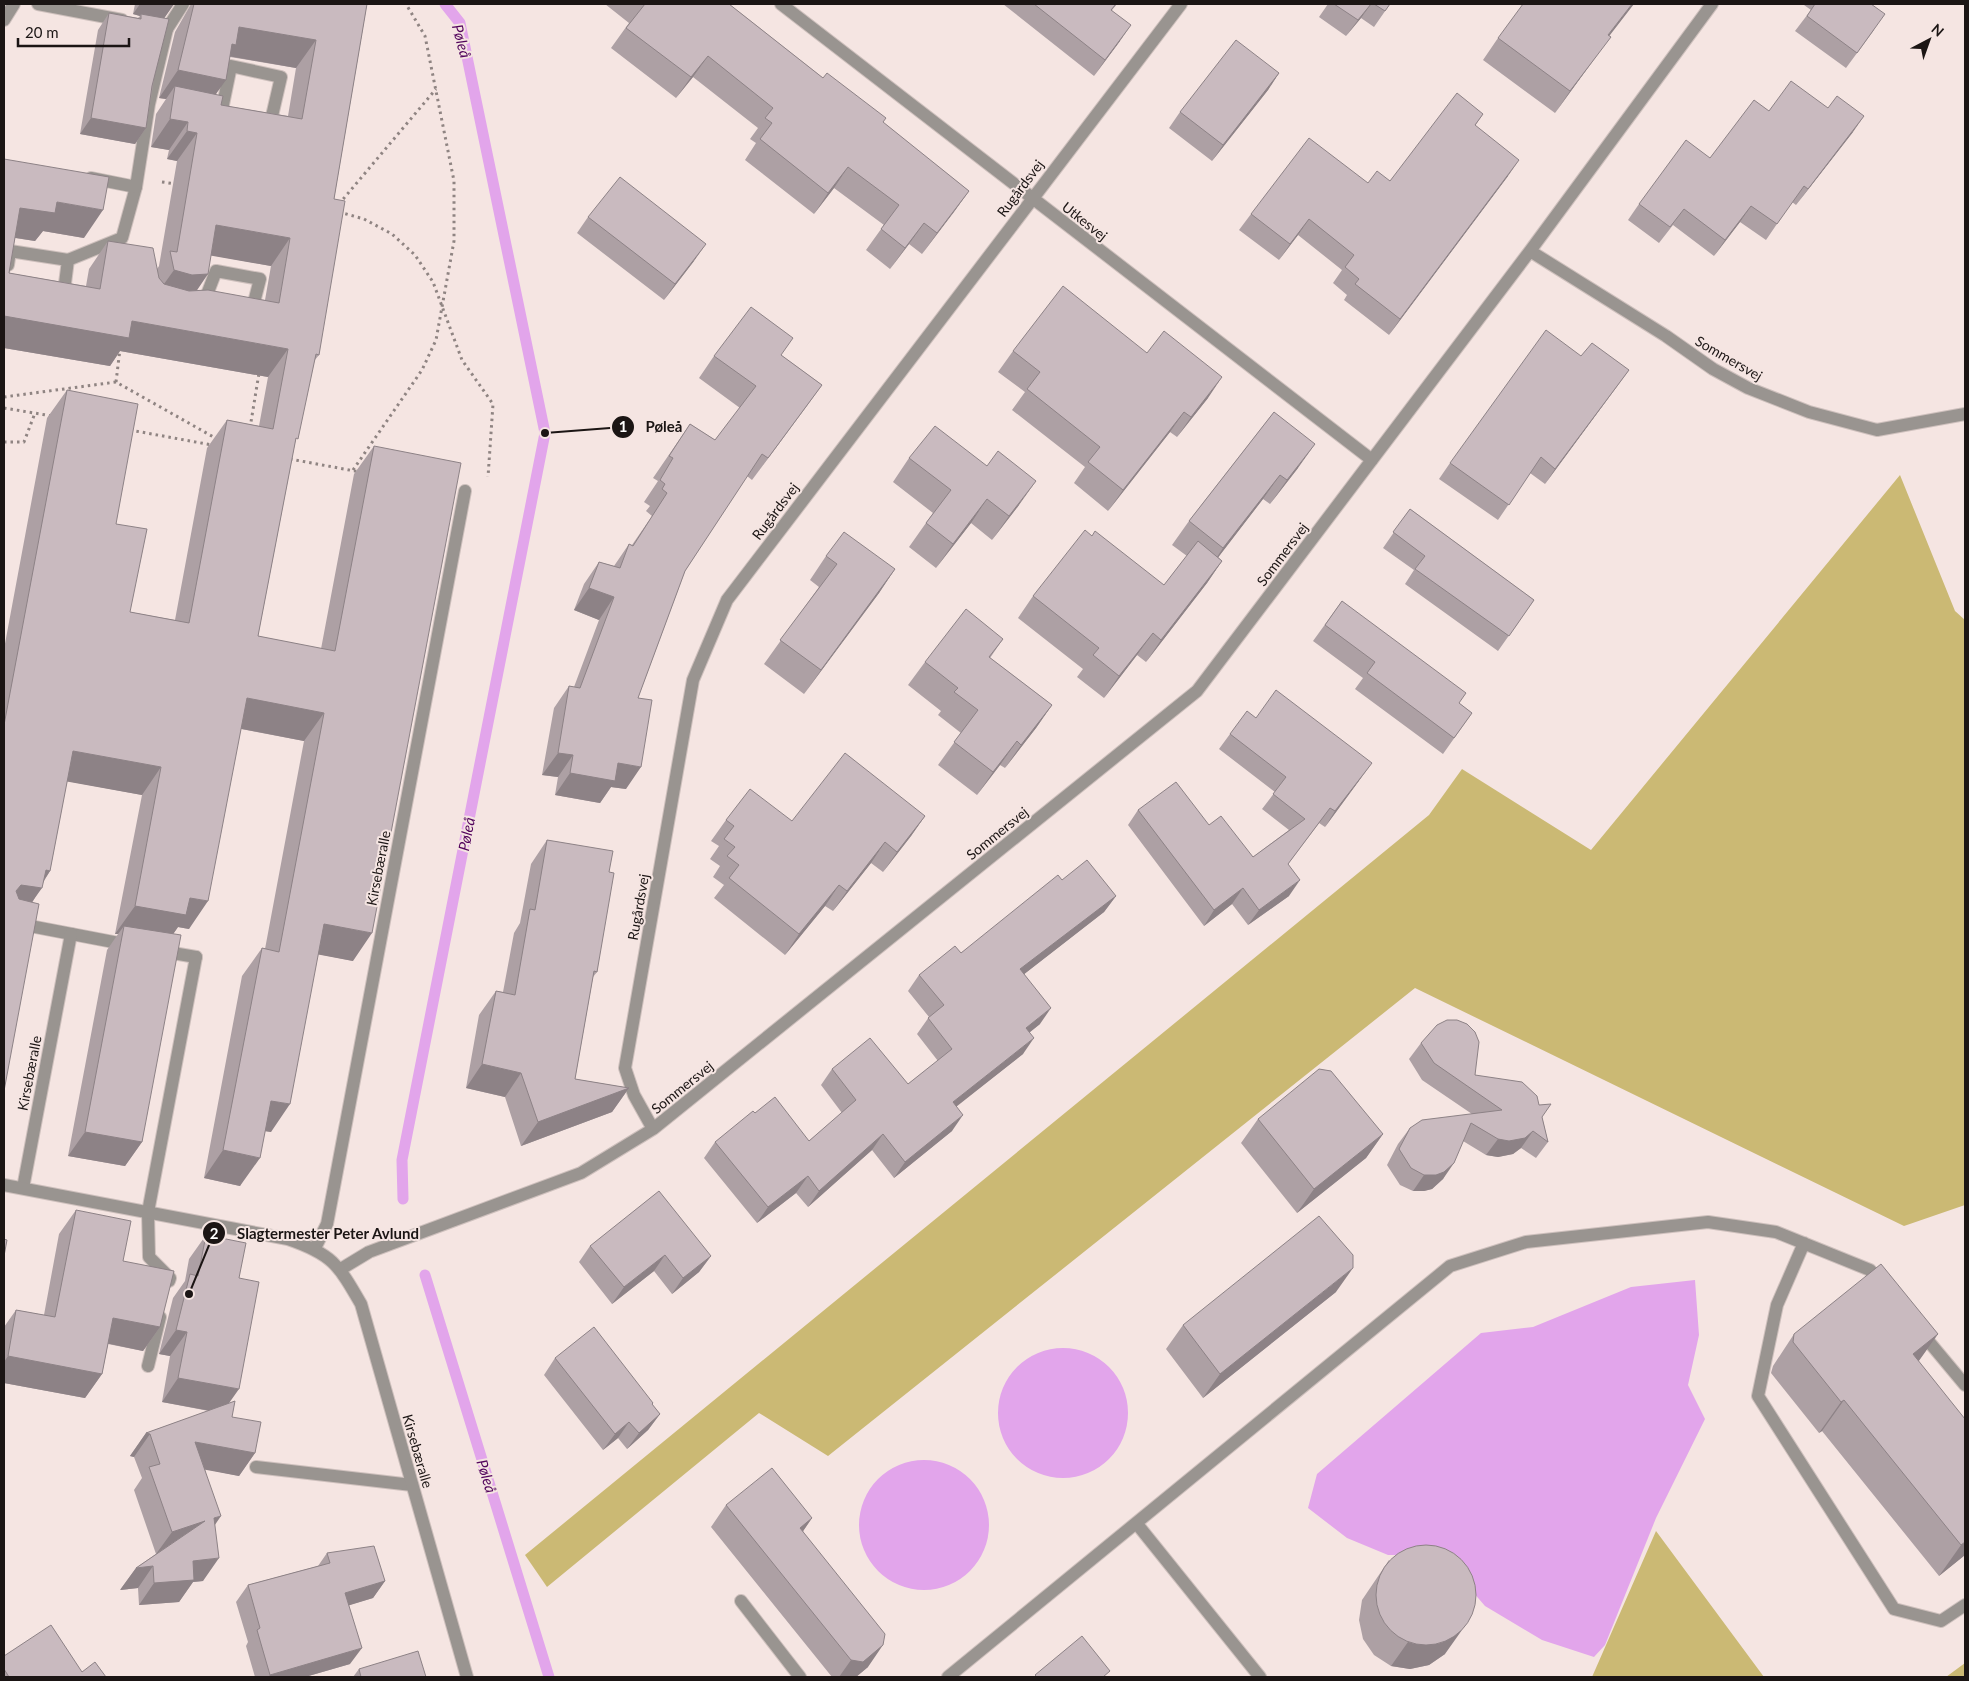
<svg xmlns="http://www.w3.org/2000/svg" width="1969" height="1681" viewBox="0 0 1969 1681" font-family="Lato,sans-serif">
<rect width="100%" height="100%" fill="#f5e5e2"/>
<path fill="#cbb974" d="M1900 475 1955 611 1965 620V1205L1904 1226 1415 988 828 1456 759 1413 547 1587 525 1555 1429 815 1462 769 1591 850Z
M1656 1531 1764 1677H1592Z
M1965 1663V1677H1946Z"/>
<path fill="#e2a5eb" d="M1695 1280 1699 1335 1688 1385 1705 1419 1656 1518 1605 1645 1594 1657 1542 1640 1485 1606 1460 1577 1432 1555H1388L1347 1538 1308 1508 1317 1474 1481 1333 1533 1327 1631 1287Z
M998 1413a65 65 0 1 1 130 0a65 65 0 1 1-130 0Z
M859 1525a65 65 0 1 1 130 0a65 65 0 1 1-130 0Z"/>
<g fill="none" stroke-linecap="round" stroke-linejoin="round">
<path stroke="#e2a5eb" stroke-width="11" d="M403 1199 402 1160 545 433 460 23 445 4
M425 1275 549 1677"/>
<defs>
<path id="service" d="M167 29 183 4
M220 119 231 66 281 77 269 129
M8 265 10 251 68 260
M63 299 68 260 122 238 136 187
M203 305 216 271 260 279 251 314
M4 921 129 945
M161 951 196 957
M148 1212 149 1257 170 1278 169 1281
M1804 1243 1777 1305 1758 1396 1894 1609 1941 1621 1965 1605
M1920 1331 1965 1385
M148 1366 160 1317
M256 1467 412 1485
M1137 1524 1260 1677
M741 1601 800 1677
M948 1677 1450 1266 1526 1242 1708 1222 1776 1232 1870 1270 1883 1285"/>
<path id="minor" d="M38 4 122 20
M781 4 1372 460
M4 20 14 4
M91 178 136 187 149 104 167 29 151 26
M1530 251 1666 336 1713 369 1748 388 1809 412 1877 430 1965 414
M653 1129 634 1095 625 1068 693 680 727 600 1181 4
M23 1188 71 934
M148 1212 196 957
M315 1248 327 1224 465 491
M341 1269 369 1252 581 1173 653 1129 1197 691 1530 251 1712 4"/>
<path id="tertiary" d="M4 1185 288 1239C332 1254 338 1264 361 1304L467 1677"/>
</defs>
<use href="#service" stroke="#cec0bd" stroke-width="14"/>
<use href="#minor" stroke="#cec0bd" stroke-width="14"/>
<use href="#tertiary" stroke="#cec0bd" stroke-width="14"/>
<path stroke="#8f8482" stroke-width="3" stroke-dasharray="2.5 4" stroke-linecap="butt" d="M162 182 176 184
M339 204 436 89
M339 212 364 219 392 234 415 255 433 282 462 360 493 404 488 477
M116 382 120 349
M4 397 116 382 217 439
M4 408 52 416
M250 428 259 373
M130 430 212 445
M4 442H24L35 413
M290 459 360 472
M353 470 422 370 436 340 454 241V181L425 36 406 4"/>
<use href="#service" stroke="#999490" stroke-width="12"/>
<use href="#minor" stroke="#999490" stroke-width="12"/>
<use href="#tertiary" stroke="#999490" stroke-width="12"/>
</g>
<path fill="#ada0a4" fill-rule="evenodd" d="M135 4H174L164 18 146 128 135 144 80 134 98 30 109 13 138 18 140 16 133 14Z
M191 4H367L334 199 319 355 314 361 295 443 258 636 321 649 354 474 374 446 353 961 318 954 271 1132 265 1131 240 1186 204 1178 242 976 262 948 265 949 304 741 241 729 189 929 178 927 173 934 142 1142 125 1166 68 1156 107 950 118 934H115L142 795 67 781 50 871 44 881 32 903 4 1091V649L47 418 67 390 116 524 130 612 175 620 207 448 227 420 259 426 268 377 120 351 110 366 4 348V159L84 238 43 231 35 241 15 238 9 273 86 286 89 269 108 241 157 269 159 266 177 161 167 159 169 150 151 147 156 114 166 99 159 98 175 32ZM230 57 296 68 288 116 221 105 216 94ZM211 255 271 266 265 300 196 291Z
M605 4H729L823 78 883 123 969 191 922 254 909 244 890 269 866 250 884 225 834 188 814 214 745 160 756 143 750 139 758 128 693 77 676 98 611 48 629 23Z
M1003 4H1117L1112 10 1120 41 1094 76Z
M1328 4H1390L1374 27 1361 18 1346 36 1319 17Z
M1550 4 1609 36 1595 58 1555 113 1483 60 1498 38Z
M1804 4H1871L1874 30 1846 68 1795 31 1811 10 1804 5Z
M1279 73 1268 90 1212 161 1169 128 1180 112Z
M1769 111 1853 132 1796 205 1792 202 1766 240 1740 222 1714 256 1673 225 1659 243 1628 220 1639 204 1710 158Z
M1483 114 1475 126 1508 176 1389 335 1344 300 1347 295 1333 283 1342 270 1298 235 1279 260 1239 230 1251 214 1368 183 1390 181Z
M588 217 694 261 664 300 577 233Z
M1013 351 1147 353 1208 398 1177 437 1170 432 1108 511 1074 483 1085 467 1012 410 1025 392 998 372Z
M781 355 822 385 752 480 747 476 685 571 638 698 626 789 611 787 600 803 555 795 558 777 542 775 554 708 569 686 574 687 599 620 574 610 584 584 599 562 614 566 629 544 632 545 652 516 646 511 650 506 644 502 658 481 653 478 690 424 715 440 740 408 699 378 714 356Z
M1581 356 1629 370 1545 484 1530 473 1498 520 1439 479 1450 463Z
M1274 412 1298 468 1270 504 1263 499 1218 557 1222 561 1207 583 1146 662 1137 655 1104 698 1077 677 1083 669 1018 618 1033 596 1092 536 1164 585 1187 556 1172 545 1189 521Z
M909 458 1019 505 992 540 971 523 936 568 909 547 933 513 893 482Z
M1410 509 1534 600 1498 651 1405 584 1414 570 1383 548Z
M826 556 895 569 879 593 804 694 764 664 819 587 810 580Z
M1342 601 1459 703 1472 713 1443 754 1355 689 1363 678 1313 641Z
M1003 639 990 658 1052 705 1036 728 1005 768 1000 765 977 795 938 765 961 733 938 715 941 711 908 685 925 662Z
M1256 718 1361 778 1325 827 1319 823 1288 864 1289 896 1248 925 1232 904 1204 926 1128 825 1138 810 1209 825 1253 857 1289 830 1262 809 1275 792 1219 749 1230 734Z
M925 816 911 836 883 872 871 863 833 911 825 906 785 955 714 898 724 885 713 877 720 866 710 859 719 846 711 841 726 820 792 821Z
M547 840 609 872 597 972 593 977 575 1079 629 1088 612 1112 521 1146 505 1097 466 1088 479 1015 496 991 503 992 514 933 520 923 531 864Z
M1062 880 1116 896 1104 912 1024 974 1040 1024 1030 1032 1023 1054 956 1106 952 1131 894 1178 872 1150 808 1207 796 1193 757 1223 704 1158 715 1142 755 1113 809 1141 842 1113 821 1085 832 1069 908 1084 938 1061 917 1034 929 1017 908 991 919 975 961 953Z
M1421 1043 1475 1075 1542 1117 1548 1142 1536 1158 1521 1148 1513 1154 1498 1157 1486 1155 1463 1141 1443 1179 1432 1189 1424 1191H1413L1400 1185 1387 1165 1398 1144 1410 1128 1472 1114 1422 1080 1409 1059Z
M1258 1119 1383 1134 1366 1158 1297 1213 1241 1143Z
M76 1210 123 1261 160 1327 143 1351 108 1344 102 1374 85 1398 4 1383V1327L16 1310 44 1315 59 1234Z
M206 1235 239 1278 228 1404 232 1417 255 1453 239 1476 205 1469 215 1525 203 1581 193 1582 179 1602 139 1605 138 1588 120 1590 136 1568 156 1554 134 1490 142 1478 134 1457 130 1456 146 1433 209 1411 162 1402 170 1356 159 1354 173 1298 185 1281 189 1259Z
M590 1246 711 1256 699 1272 672 1294 654 1271 612 1304 579 1262Z
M1336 1292 1203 1398 1166 1349 1183 1325Z
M1794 1334H1938L1918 1361 1965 1555 1939 1576 1822 1431 1819 1433 1771 1373 1773 1366Z
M555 1358 653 1403 652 1405 660 1414 648 1430 627 1449 618 1438 603 1450 544 1375Z
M726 1505 812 1518 803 1531 868 1667 856 1677H832L711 1527Z
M327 1553 385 1581 373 1598 349 1605 350 1664 305 1677H255L246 1646 248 1642 236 1602 248 1585 318 1566Z
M1389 1560 1445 1654 1429 1665 1410 1669 1391 1666 1374 1655 1363 1639 1359 1620 1362 1600Z
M4 1656 82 1672 106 1677H4Z
M359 1669 426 1677H353Z"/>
<path fill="#8d8286" d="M140 4H174L163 20 141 14 140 16 133 14Z
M1371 4 1361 18 1346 36 1358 20Z
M1632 4H1634L1593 57 1608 35Z
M1131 25 1120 41 1094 76 1105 60Z
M239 27 316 40 296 68 228 56 216 73Z
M1611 37 1595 58 1555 113 1570 91Z
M708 56 693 77 676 98 691 77Z
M178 70 226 80 206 108 175 86 166 99 159 98Z
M1279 73 1268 90 1212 161 1223 145Z
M1864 116 1853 132 1796 205 1808 189Z
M91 118 146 128 135 144 80 134Z
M170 119 188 122 169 150 151 147Z
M187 131 197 133 177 161 167 159Z
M1519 160 1508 176 1389 335 1400 319Z
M848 167 834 188 814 214 828 193Z
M969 191 954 212 922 254 937 233Z
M57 202 103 210 84 238 43 231 35 241 4 236 20 208Z
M1751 206 1740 222 1714 256 1725 240Z
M1309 219 1298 235 1279 260 1290 244Z
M924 223 909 244 890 269 905 248Z
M216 225 290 238 271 266 196 253Z
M706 244 694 261 664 300 675 284Z
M174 270 208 274 189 302 154 298Z
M4 316 132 321 288 349 268 377 120 351 110 366 4 348Z
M1629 370 1618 385 1545 484 1555 469Z
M1222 377 1208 398 1177 437 1191 417Z
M822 385 806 407 752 480 768 458Z
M1184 412 1170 432 1108 511 1123 490Z
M1315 444 1298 468 1270 504 1287 480Z
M1280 475 1263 499 1207 572 1223 548Z
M1036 481 1019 505 992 540 1009 516Z
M987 499 971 523 936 568 953 544Z
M1222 561 1207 583 1146 662 1161 640Z
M895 569 879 593 804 694 821 670Z
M589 588 614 597 599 620 574 610Z
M1153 633 1137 655 1104 698 1119 676Z
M247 698 324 713 304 741 227 726Z
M1052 705 1036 728 1005 768 1021 745Z
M1017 741 1000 765 977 795 993 772Z
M73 751 161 767 142 795 53 779Z
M558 753 573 755 558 777 542 775Z
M618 763 641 767 626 789 611 787 600 803 555 795 570 773Z
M1372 763 1361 778 1325 827 1335 811Z
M925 816 911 836 883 872 897 852Z
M885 842 871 863 833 911 847 891Z
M46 870 50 871 39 888H42L22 916 16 891 21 885Z
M1300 880 1289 896 1248 925 1259 910Z
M839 885 825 906 785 955 799 934Z
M1243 888 1232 904 1204 926 1214 910Z
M1116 896 1104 912 1009 986 1020 969Z
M190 898 208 901 189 929 178 927 167 943 124 926 118 934H115L135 906Z
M324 924 372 933 353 961 305 952Z
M1051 1008 1040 1024 1015 1044 1026 1028Z
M1034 1038 1023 1054 942 1118 953 1102Z
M482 1064 521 1073 505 1097 466 1088Z
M629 1088 612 1112 521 1146 538 1122Z
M271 1101 290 1104 271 1132 251 1129Z
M963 1115 952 1131 894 1178 905 1162Z
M1533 1131 1521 1148 1513 1154 1498 1157 1486 1155 1498 1139Z
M85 1132 142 1142 125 1166 68 1156Z
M883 1134 872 1150 808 1207 819 1191Z
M1383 1134 1366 1158 1297 1213 1314 1189Z
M223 1150 260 1158 240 1186 204 1178Z
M1454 1163 1443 1179 1432 1189 1424 1191H1413L1424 1175Z
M808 1176 796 1193 757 1223 768 1207Z
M665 1255 654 1271 612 1304 624 1287Z
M711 1256 699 1272 672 1294 683 1278Z
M1353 1268 1336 1292 1203 1398 1220 1374Z
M113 1318 160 1327 143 1351 96 1341Z
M176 1330 187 1332 170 1356 159 1354Z
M1938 1334 1916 1365 1913 1354Z
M8 1356 102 1374 85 1398 4 1383V1362Z
M178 1378 239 1389 222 1413 162 1402Z
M1844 1400 1822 1431 1819 1433 1841 1402Z
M660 1414 648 1430 627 1449 639 1433Z
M629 1422 618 1438 603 1450 615 1434Z
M146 1433 150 1434 134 1457 130 1456Z
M195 1442 255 1453 239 1476 180 1465Z
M221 1516 206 1538 214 1518Z
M812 1518 797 1540 800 1528Z
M205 1521 156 1554 172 1532Z
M1965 1542V1555L1939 1576 1961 1545Z
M219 1558 203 1581 193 1582 179 1602 139 1605 154 1583 193 1561Z
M153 1566 138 1588 120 1590 136 1568Z
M385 1581 373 1598 334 1610 345 1593Z
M1462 1630 1445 1654 1429 1665 1410 1669 1391 1666 1408 1642Z
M883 1645 868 1667 856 1677H839L851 1660Z
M362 1648 350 1664 305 1677H268L270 1675Z"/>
<path fill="#c9babf" stroke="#8d8286" d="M194 4H367L334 199 345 201 319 355 316 354 298 439 296 438 258 636 335 651 374 446 461 463 372 933 324 924 290 1104 271 1101 260 1158 223 1150 262 948 279 952 324 713 247 698 208 901 190 898 186 915 135 906 161 767 73 751 50 871 46 870 42 888 21 885 16 891 19 899 39 904 4 1091V725L67 390 138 404 116 524 147 529 130 612 189 623 227 420 273 429 288 349 132 321 129 338 4 316V159L109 177 103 210 57 202 55 213 20 208 9 273 100 289 108 241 153 248 159 278 164 284 189 291 208 290 279 303 290 238 216 225 208 274 192 275 174 270 170 251 177 252 197 133 187 131 188 122 170 119 175 86 223 96 221 105 302 119 316 40 239 27 236 45 232 44 226 80 178 70Z
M645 4H729L823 78 827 73 886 118 883 122 969 191 937 233 924 223 905 248 881 229 899 205 848 167 828 193 760 139 772 123 765 118 773 108 708 56 691 77 626 28Z
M1034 4H1116L1111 10 1131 25 1105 60Z
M1334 4H1371L1358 20Z
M1374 4H1390L1385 11Z
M1523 4H1632L1608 35 1611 37 1570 91 1498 38Z
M1815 4H1871L1885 14 1857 53 1807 16Z
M109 13 141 19V14L169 19 152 86 146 128 91 118Z
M1236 40 1279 73 1223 145 1180 112Z
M1791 81 1828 108 1837 96 1864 116 1808 189 1804 186 1777 224 1751 206 1725 240 1684 209 1670 227 1639 204 1686 140 1710 158 1754 100 1769 111Z
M1457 93 1483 114 1475 125 1519 160 1400 319 1355 284 1359 279 1345 267 1354 255 1309 219 1290 244 1251 214 1309 138 1368 183 1377 171 1390 181Z
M620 177 706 244 675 284 588 217Z
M1063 286 1147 353 1164 331 1222 377 1191 417 1184 412 1123 490 1088 462 1100 447 1027 389 1040 372 1013 351Z
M751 307 793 338 781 355 822 385 768 458 762 454 685 571 638 698 652 700 641 767 618 763 615 781 570 773 573 755 558 753 569 686 580 688 614 597 589 588 599 562 620 568 629 544 633 546 667 493 662 489 665 484 660 480 673 458 669 456 690 424 715 440 756 386 714 356Z
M1546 330 1581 356 1592 343 1629 370 1555 469 1541 457 1509 505 1450 463Z
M1274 412 1315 444 1287 480 1280 475 1223 548 1189 521Z
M935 426 987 466 998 451 1036 481 1009 516 987 499 953 544 926 523 951 490 909 458Z
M1410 509 1534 600 1509 636 1415 569 1425 556 1393 532Z
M1085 530 1092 536 1095 531 1164 585 1198 541 1222 561 1161 640 1153 633 1119 676 1093 655 1099 648 1033 596Z
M844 532 895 569 821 670 780 640 837 564 826 556Z
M1342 601 1466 693 1459 703 1472 713 1454 738 1367 673 1375 662 1325 625Z
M966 609 1003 639 989 657 1052 705 1021 745 1017 741 993 772 954 742 978 710 954 692 958 688 925 662Z
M1276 690 1372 763 1335 811 1330 808 1288 864 1300 880 1259 910 1243 888 1214 910 1138 810 1176 782 1209 825 1221 816 1253 857 1305 819 1273 794 1286 777 1230 734 1247 711 1256 718Z
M845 753 925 816 897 852 885 842 847 891 839 885 799 934 729 878 739 865 727 856 735 847 724 839 734 826 726 820 750 789 792 821Z
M547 840 613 851 609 872 614 873 597 972 594 971 575 1079 629 1088 538 1122 521 1073 482 1064 496 991 515 995 530 909 535 910Z
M1087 860 1116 896 1020 969 1051 1008 1026 1028 1034 1038 953 1102 963 1115 905 1162 883 1134 819 1191 808 1176 768 1207 715 1142 753 1111 755 1113 775 1097 809 1141 856 1100 832 1069 870 1038 908 1084 952 1049 928 1018 944 1005 919 975 955 946 961 953 1058 875 1062 880Z
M124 926 181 935 142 1142 85 1132Z
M1447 1020H1457L1467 1024 1475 1032 1479 1042 1475 1075 1522 1082 1537 1096 1539 1105 1551 1104 1542 1117 1548 1142 1533 1131 1525 1138 1509 1141 1498 1139 1471 1123 1454 1163 1444 1172 1436 1175H1424L1411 1168 1399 1149 1410 1128 1422 1120 1502 1110 1434 1063 1421 1043 1437 1025Z
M1319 1069 1331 1071 1383 1134 1314 1189 1258 1119Z
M659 1191 711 1256 683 1278 665 1255 624 1287 590 1246Z
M76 1210 131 1221 123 1261 174 1271 160 1327 113 1318 102 1374 8 1356 16 1310 55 1317Z
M1319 1216 1353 1255V1268L1220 1374 1183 1325Z
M206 1235 246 1243 239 1278 259 1282 239 1389 178 1378 187 1332 176 1330 190 1274 198 1276Z
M4 1239 7 1240 4 1256Z
M1881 1264 1938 1334 1913 1354 1965 1419V1542L1961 1545 1844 1400 1841 1402 1793 1342 1794 1334Z
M594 1327 653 1403 652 1404 660 1414 639 1433 629 1422 615 1434 555 1358Z
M235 1401 232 1417 261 1422 255 1453 195 1442 221 1516 214 1518 219 1558 193 1561 194 1580 154 1583 153 1566 136 1568 205 1521 172 1532 149 1467 160 1464 150 1434 146 1433Z
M772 1468 812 1518 800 1528 885 1634 883 1645 863 1662 851 1660 726 1505Z
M1376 1595a50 50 0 1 1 100 0a50 50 0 1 1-100 0Z
M374 1546 385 1581 345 1593 362 1648 270 1675 257 1630 260 1628 248 1585 330 1563 327 1553Z
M51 1625 82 1672 95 1662 106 1677H9L4 1669V1656Z
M1082 1636 1110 1671 1103 1677H1037L1035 1675Z
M418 1651 426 1677H361L359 1669Z"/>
<g text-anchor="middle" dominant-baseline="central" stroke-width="4" stroke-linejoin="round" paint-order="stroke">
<g font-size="14" fill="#1b1514" stroke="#f5e5e2">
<text transform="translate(1020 188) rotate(-53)">Rugårdsvej</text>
<text transform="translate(1085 221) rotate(38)">Utkesvej</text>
<text transform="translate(1729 358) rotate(30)">Sommersvej</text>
<text transform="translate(775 511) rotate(-53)">Rugårdsvej</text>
<text transform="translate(1282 554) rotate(-53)">Sommersvej</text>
<text transform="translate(997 833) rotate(-39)">Sommersvej</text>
<text transform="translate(378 868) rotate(-79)">Kirsebæralle</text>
<text transform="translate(638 907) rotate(-80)">Rugårdsvej</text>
<text transform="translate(29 1073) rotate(-79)">Kirsebæralle</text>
<text transform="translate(682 1087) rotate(-39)">Sommersvej</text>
<text transform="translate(418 1451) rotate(74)">Kirsebæralle</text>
</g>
<g font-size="15" font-style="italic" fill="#52045c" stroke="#f5e5e2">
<text transform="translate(462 41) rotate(75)">Pøleå</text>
<text transform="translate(466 834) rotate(-79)">Pøleå</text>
<text transform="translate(487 1476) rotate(73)">Pøleå</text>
</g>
</g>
<path fill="none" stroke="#1b1514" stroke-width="2" d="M545 433L623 427M189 1294L214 1233"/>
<g fill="#1b1514" stroke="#f5e5e2" stroke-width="2">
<circle cx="545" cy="433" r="5"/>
<circle cx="189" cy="1294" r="5"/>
<circle cx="623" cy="427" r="12"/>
<circle cx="214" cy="1233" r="12"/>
</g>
<g font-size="15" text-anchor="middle" font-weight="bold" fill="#fff">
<text x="623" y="432">1</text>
<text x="214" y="1239">2</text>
</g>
<g font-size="15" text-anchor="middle" font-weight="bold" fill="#1b1514" stroke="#f5e5e2" stroke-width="4" stroke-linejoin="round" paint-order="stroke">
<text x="664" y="432">Pøleå</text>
<text x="328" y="1239">Slagtermester Peter Avlund</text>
</g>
<rect width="1969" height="1681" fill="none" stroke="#1b1514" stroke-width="10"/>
<g transform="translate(1929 40) rotate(41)" stroke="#f5e5e2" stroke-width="4" paint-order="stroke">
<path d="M0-4L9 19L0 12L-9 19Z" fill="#1b1514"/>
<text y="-8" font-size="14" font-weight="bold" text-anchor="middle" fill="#1b1514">N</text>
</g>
<path d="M18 38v8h111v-8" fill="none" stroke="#1b1514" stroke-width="2.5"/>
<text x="25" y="38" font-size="15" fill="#1b1514" stroke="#f5e5e2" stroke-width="4" paint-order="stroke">20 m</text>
</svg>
